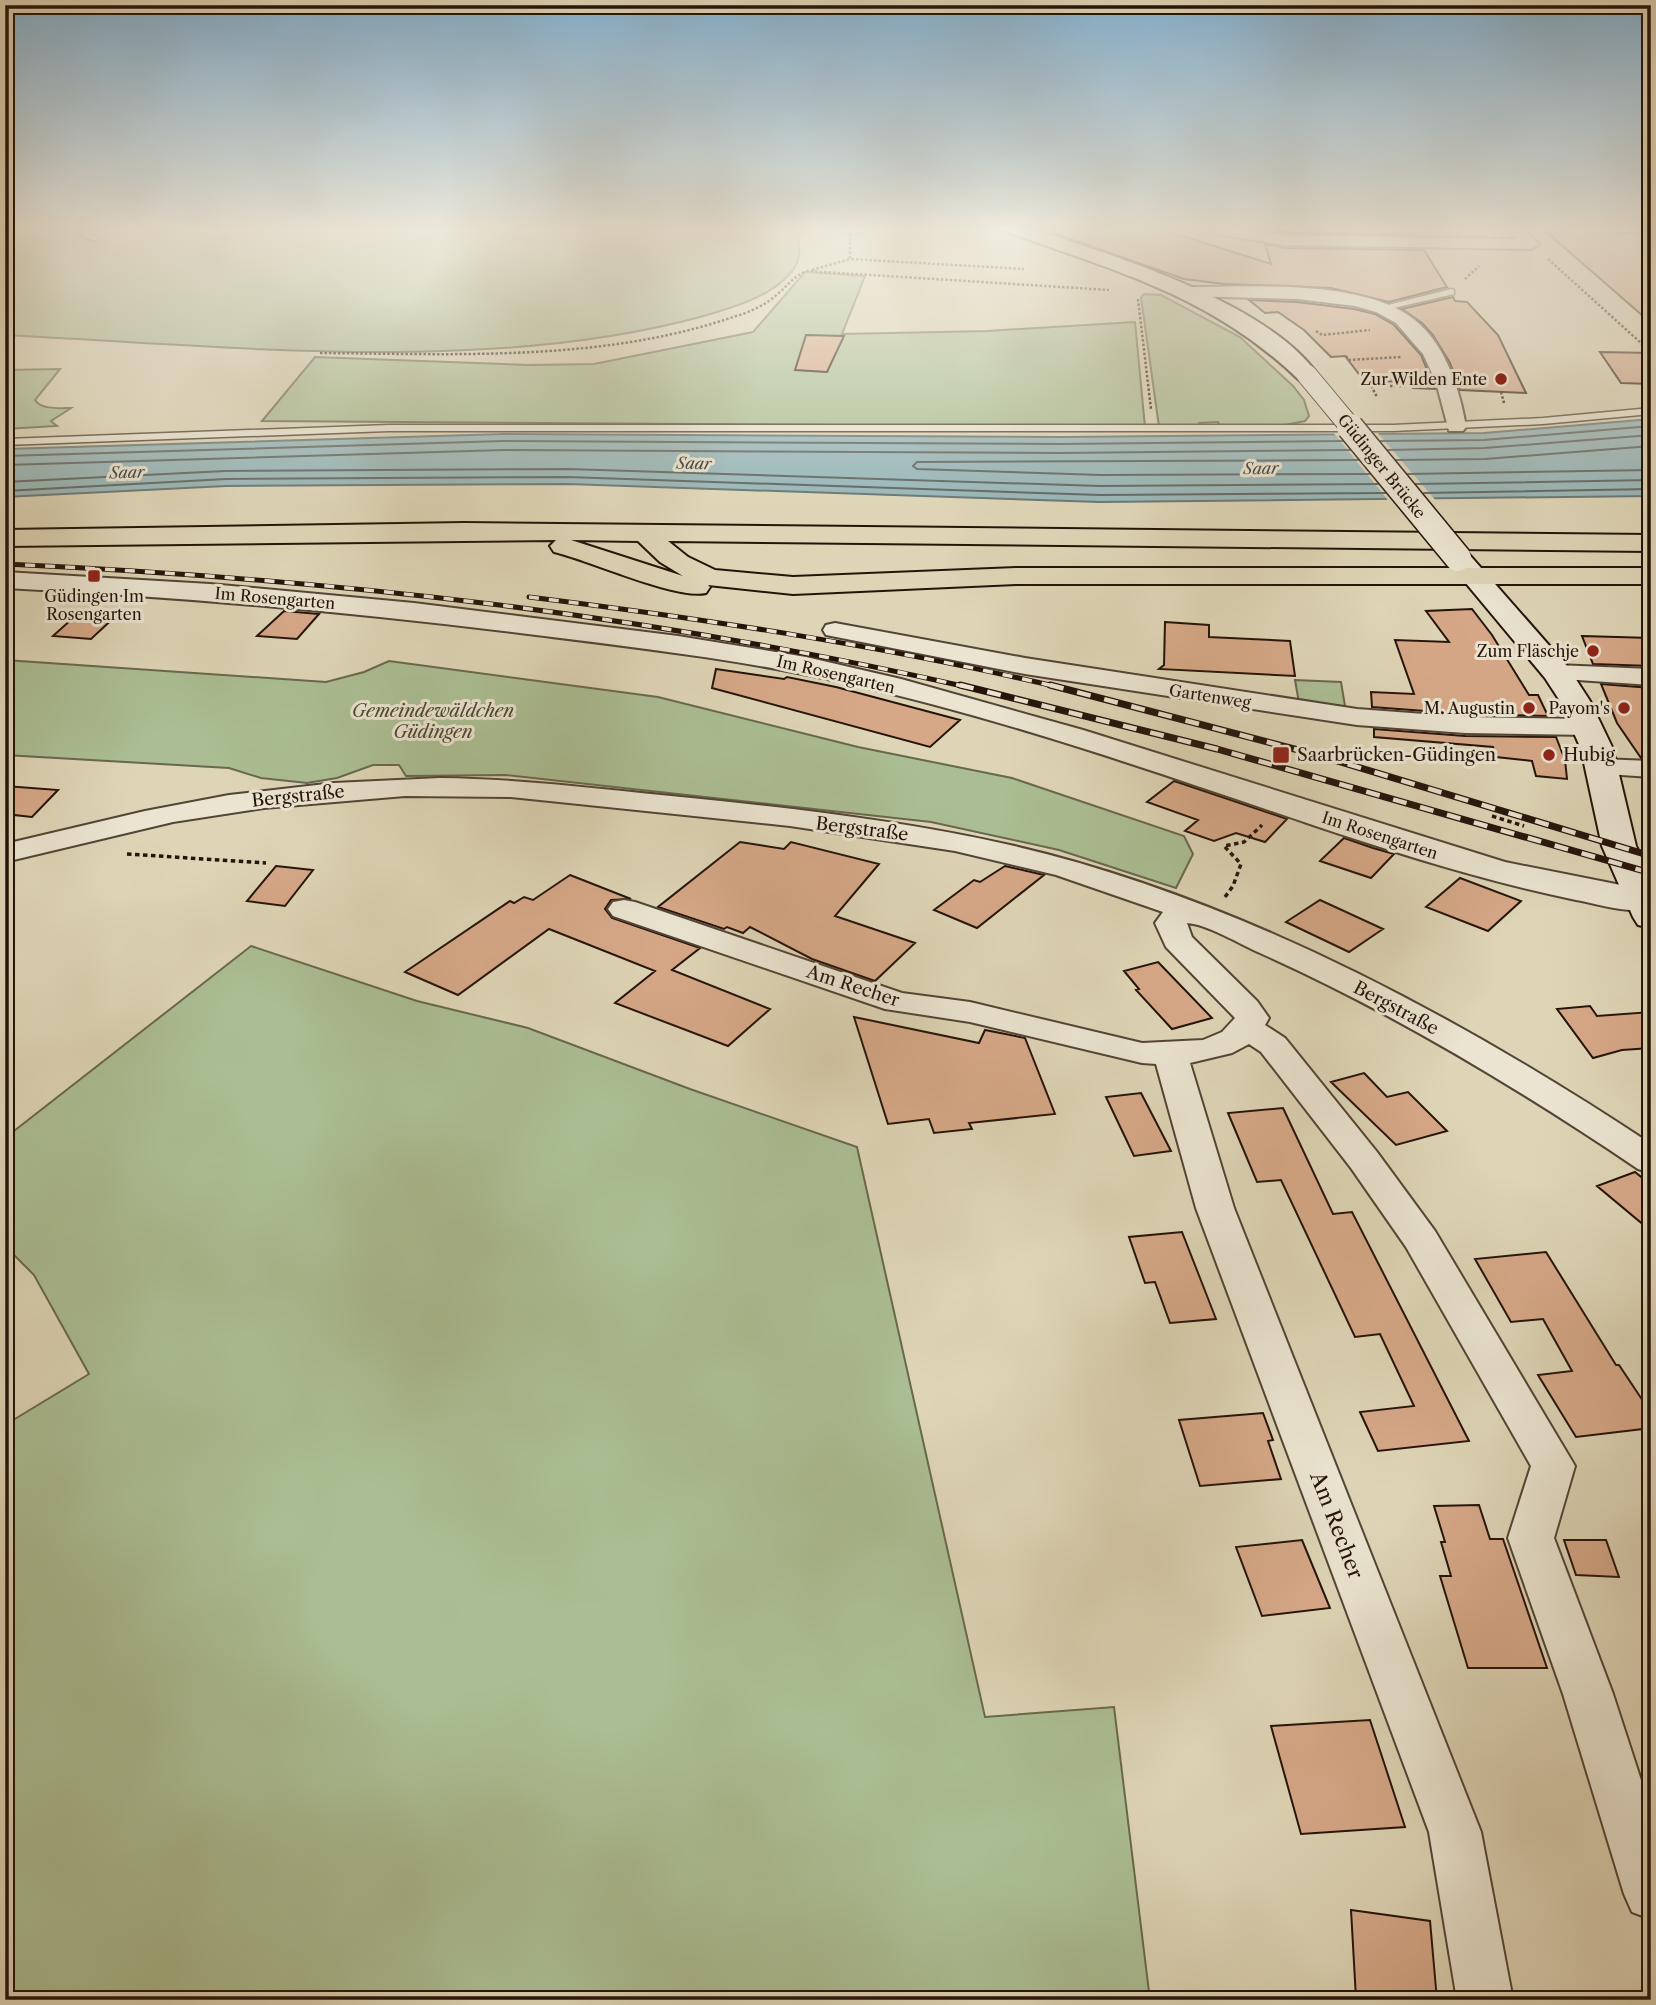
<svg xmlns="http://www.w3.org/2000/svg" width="1656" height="2005" viewBox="0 0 1656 2005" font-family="'Libre Caslon Text',serif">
<rect width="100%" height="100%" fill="#ded5b6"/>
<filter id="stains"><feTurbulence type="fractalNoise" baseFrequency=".00286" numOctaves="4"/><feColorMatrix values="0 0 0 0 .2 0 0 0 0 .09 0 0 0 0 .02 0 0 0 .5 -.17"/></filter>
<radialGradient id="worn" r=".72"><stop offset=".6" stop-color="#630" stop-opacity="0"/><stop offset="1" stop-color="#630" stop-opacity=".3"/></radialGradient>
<path fill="#abbe93" stroke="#68684e" stroke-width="2" d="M5 229H798C798 240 802 254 796 265 779 295 732 308 700 317 486 375 226 346 5 335Z
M805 272 865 276 842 334 987 331 1135 322 1145 427 262 421 315 357 528 365 594 364 753 332Z
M1144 294 1161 295 1240 337 1293 386 1304 400 1309 416 1305 421 1285 425 1220 426 1218 422 1199 423 1200 427H1159L1141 297Z
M60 369 35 400C41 410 60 408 71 408L51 421 57 426 5 429V370Z
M5 660 326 682 364 672 389 661 658 697 858 747 1012 778 1184 836 1193 854 1176 888 1059 850 931 822 505 775 406 776 399 765H373L337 778 307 783 261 778 229 768 5 755Z
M1295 680 1341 682 1346 712 1299 703Z
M251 946 417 1001 528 1028 690 1089 857 1147 985 1717 1114 1707 1150 2000H5V1425L89 1374 34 1275 5 1246V1138Z"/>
<path fill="#97b6b8" stroke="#697572" stroke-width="2" d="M1651 419V496L1100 502 568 484 226 486 5 497V449L504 434 1061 437 1484 433Z"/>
<path fill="#ded5b6" d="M1332 431H1376L1438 503 1391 504Z"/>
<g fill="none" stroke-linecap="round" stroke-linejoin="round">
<path stroke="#5e6461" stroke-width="2" d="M1381 441 1484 440 1651 426
M1388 450 1484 448 1651 435
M5 456 504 441 1061 444 1343 441
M1358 460 917 462 913 466 917 469 1101 475 1369 474
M1396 460 1485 459 1651 446
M5 465 504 450 1061 453 1350 450
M1408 474 1651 470
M5 482 225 471 568 469 1100 486 1378 484
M1416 484 1651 480
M5 491 226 479 568 477 1100 495 1385 493
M1424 493 1651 489"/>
</g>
<path fill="#d6a888" stroke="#25130a" stroke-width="2" d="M1052 229H1160L1271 264 1265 244 1285 248 1424 250 1447 287 1389 302 1331 288 1224 284 1184 279 1051 232Z
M1261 229H1411L1414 235 1285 232Z
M1543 229H1604L1613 233H1651V323Z
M1453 297 1455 301 1467 302 1498 335 1526 393 1460 390 1450 363 1433 335 1422 323 1402 309Z
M1249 300 1297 302 1354 309 1375 314 1394 325 1421 355 1435 389 1413 388 1407 381 1365 382 1345 356 1331 357 1304 330 1278 312 1265 313Z
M806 335 844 336 827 372 795 370Z
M1600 352 1651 353V384L1621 383Z
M1472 609 1492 635 1529 695H1538L1548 716 1465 714 1372 707 1371 692 1414 694 1395 640 1449 642 1426 611Z
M82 610 119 613 91 639 53 636Z
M284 611 319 614 297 639 257 636Z
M1165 622 1209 625V637L1290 641 1295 676 1159 669 1164 665Z
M1582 636 1651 638V666L1593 664Z
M716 669 784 679 787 677 836 687 960 720 930 747 712 688Z
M1601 684 1651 688V758H1641L1617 723Z
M1374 729 1465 736 1556 737 1565 760 1567 779 1536 776 1532 761 1496 757 1493 747 1374 737Z
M1174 781 1192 787 1287 819 1265 842 1236 833 1214 841 1185 831 1198 820 1147 802Z
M5 786 58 790 32 817 5 814Z
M1344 838 1373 848 1394 854 1371 878 1320 861Z
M740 842 784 849 791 842 879 864 835 916 915 943 875 981 812 959 750 927 743 933 727 927 724 929 658 907Z
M276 866 313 870 285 906 247 901Z
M1005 866 1044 875 977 928 934 910 974 880 980 882Z
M570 875 631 899 611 900 605 909 612 918 700 948 672 970 770 1009 728 1046 615 1003 655 971 549 929 458 995 405 972 510 901 514 903 524 897 533 900Z
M1460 878 1521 901 1488 931 1426 907Z
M1320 900 1383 929 1349 952 1286 922Z
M1158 962 1212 1018 1172 1029 1136 990 1139 989 1124 971Z
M1590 1006 1597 1016 1651 1012V1048L1622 1050 1593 1058 1557 1009Z
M854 1017 979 1043 985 1030 1025 1038 1055 1114 969 1123 972 1129 934 1133 929 1119 888 1124Z
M1364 1073 1387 1097 1408 1092 1447 1131 1396 1145 1331 1082Z
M1141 1093 1171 1151 1134 1156 1106 1097Z
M1283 1108 1333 1214 1352 1212 1469 1441 1378 1451 1360 1412 1414 1406 1380 1334 1355 1337 1281 1180 1257 1182 1228 1113Z
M1635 1172 1651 1185V1231L1597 1186Z
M1182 1232 1200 1278 1216 1319 1170 1323 1155 1282 1145 1283 1129 1237Z
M1546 1252 1616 1365H1619L1651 1413V1428L1576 1437 1538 1375 1572 1371 1543 1319 1511 1322 1475 1259Z
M1263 1413 1273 1440 1268 1441 1281 1479 1200 1486 1179 1420Z
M1479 1505 1490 1539H1503L1547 1668H1468L1440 1576H1451L1441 1542H1445L1434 1506Z
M1302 1540 1330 1608 1262 1616 1236 1547Z
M1564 1540H1606L1619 1577 1576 1575Z
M1370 1720 1405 1827 1301 1834 1271 1726Z
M1351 1910 1430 1921 1437 2000 1356 1998Z"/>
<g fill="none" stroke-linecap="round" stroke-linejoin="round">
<defs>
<path id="service" d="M87 229H95L91 234 98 237 95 241 82 236Z
M1451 289 1454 290V294L1381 311 1376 308Z
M1651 408V414L1543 424 1393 431H389L5 445V439L389 425H1393L1543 418Z"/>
<path id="minor" d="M1209 229H1243L1285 235 1517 239 1507 229H1524L1539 244 1531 249 1285 245 1217 234Z
M1185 287C1248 287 1354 279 1408 315 1444 339 1459 386 1466 427L1463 431H1449L1436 382 1423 354 1396 323 1376 312 1355 306 1297 299 1179 296 1176 292Z
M835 623 1025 658 1357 709 1465 717 1588 719 1598 721 1601 727 1598 733 1588 735 1465 733 1357 725 1025 674 826 635 823 630 826 625Z
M1557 665 1651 669V685L1548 678 1544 673 1548 668Z
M1601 759 1651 761V777L1591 773 1587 767 1591 761Z
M440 778C524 779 608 790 691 798 798 809 905 821 1010 845 1234 896 1461 1018 1651 1144V1173L1638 1169C1518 1088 1392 1012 1260 953 1240 944 1206 924 1187 923L1192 937 1257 1001 1269 1018 1265 1025 1285 1038 1377 1152 1435 1231 1575 1466 1554 1538 1613 1694 1651 1811V1919L1632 1912 1624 1894 1563 1694 1508 1538 1531 1466 1406 1247 1351 1168 1261 1052 1249 1044 1232 1053 1190 1063 1234 1208 1481 1832 1513 2000H1457L1429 1832 1196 1208 1156 1064 1142 1063 970 1022 885 1009 613 916 608 909 613 902 624 900 635 902 902 993 970 1002 1142 1043 1203 1040 1222 1032 1235 1018 1166 947 1155 923 1163 912 1056 875 955 851 790 826 511 797 405 796 264 808 173 822 5 862V844L145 811 229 795 334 783Z"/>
<path id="tertiary" d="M5 572 210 584 414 603 678 636 806 657 901 679 1083 730 1505 862 1651 891V909C1629 914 1598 904 1576 900 1484 881 1396 853 1307 823 1156 772 1002 718 846 683 744 660 640 648 536 635 360 613 183 597 5 588Z"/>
<path id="secondary" d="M1007 229C1036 227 1062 239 1090 248 1158 271 1276 314 1318 375L1315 380H1299C1213 297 1119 272 1010 233Z
M1458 550 1467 552 1568 667 1590 701 1613 749 1636 846 1651 877V928L1638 925 1633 917 1602 846 1581 749 1560 701 1545 678 1445 558 1449 552Z"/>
<path id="primary" d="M464 523 1651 535V551L668 541 688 557 715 570 793 577 1016 568H1651V584H1016L793 594 708 585 710 587 706 593C676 600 589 560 554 552L550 546 556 540 5 546V530ZM571 540 638 541 660 562 683 576Z"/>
</defs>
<use href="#service" stroke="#534435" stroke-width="3"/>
<use href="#minor" stroke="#534435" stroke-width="4"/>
<use href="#tertiary" stroke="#534435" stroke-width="4"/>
<use href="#secondary" stroke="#25130a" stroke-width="4"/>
<use href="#primary" stroke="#25130a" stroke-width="4"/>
<path stroke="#25130a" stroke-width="2.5" stroke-dasharray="2.5 2" stroke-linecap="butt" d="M850 229V259L1024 269
M1548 259 1651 352
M812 270 850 259
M1465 279 1479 266
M1138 299 1151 409
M1316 331 1322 335 1370 330
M320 353C458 354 604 362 736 316 750 312 763 306 774 297 786 288 793 276 807 271L1109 290
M1346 356 1349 360 1401 357
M1369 382 1377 397
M1372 386H1417
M1501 392 1504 403"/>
<path stroke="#25130a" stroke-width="3.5" stroke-dasharray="4.5 3.5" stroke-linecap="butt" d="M1492 816 1524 826
M127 854 266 863
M1225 897 1233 886 1241 864 1224 846 1244 842 1262 825"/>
<use href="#service" fill="#eae4d0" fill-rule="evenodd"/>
<use href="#minor" fill="#eae4d0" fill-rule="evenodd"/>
<use href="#tertiary" fill="#eae4d0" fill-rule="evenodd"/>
<use href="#secondary" fill="#eae4d0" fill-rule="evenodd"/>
<use href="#primary" fill="#ded5b6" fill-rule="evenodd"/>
<defs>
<path id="rail-far1" d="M5 564C334 579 646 614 967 687
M529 597C706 619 884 646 1058 687"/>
<path id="rail" d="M960 685 1217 749 1651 873
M1050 685 1321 756 1651 856"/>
</defs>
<use href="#rail-far1" stroke="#25130a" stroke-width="5"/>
<use href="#rail" stroke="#25130a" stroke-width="7"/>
<use href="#rail-far1" stroke="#eae4d0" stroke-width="3.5" stroke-dasharray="10" stroke-linecap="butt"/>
<use href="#rail" stroke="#eae4d0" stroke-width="4.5" stroke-dasharray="14" stroke-linecap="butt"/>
<defs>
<path id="secondary-bridge-far1" d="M1307 375 1352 429"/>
<path id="secondary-bridge" d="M1350 427 1458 558"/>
</defs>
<use href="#secondary-bridge-far1" stroke="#25130a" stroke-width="22" stroke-linecap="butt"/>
<use href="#secondary-bridge" stroke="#25130a" stroke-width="29" stroke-linecap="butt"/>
<use href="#secondary-bridge-far1" stroke="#eae4d0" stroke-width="20"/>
<use href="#secondary-bridge" stroke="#eae4d0" stroke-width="26"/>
</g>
<linearGradient id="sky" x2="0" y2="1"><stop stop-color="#87b5d5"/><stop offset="0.45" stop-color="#f0ecde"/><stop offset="1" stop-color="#f0ecde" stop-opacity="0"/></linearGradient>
<rect width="1656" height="509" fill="url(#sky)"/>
<g fill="#8f2418" stroke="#eae4d0" stroke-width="2.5">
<circle cx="1501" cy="379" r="7"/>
<rect x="87" y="569" width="14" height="14" rx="3.5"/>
<circle cx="1593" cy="651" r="7"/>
<circle cx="1529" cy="708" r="7"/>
<circle cx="1624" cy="708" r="7"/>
<rect x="1272" y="746" width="18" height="18" rx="3.5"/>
<circle cx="1549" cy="755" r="7"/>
</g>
<g text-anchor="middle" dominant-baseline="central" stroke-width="6" stroke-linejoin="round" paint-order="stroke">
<g font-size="16" fill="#25130a" stroke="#eae4d0" text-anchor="end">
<text x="1487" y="379">Zur Wilden Ente</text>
<text x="94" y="596" text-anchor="middle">Güdingen Im<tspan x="94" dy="18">Rosengarten</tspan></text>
<text x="1579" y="651">Zum Fläschje</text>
<text x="1515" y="708">M. Augustin</text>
<text x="1610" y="708">Payom's</text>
</g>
<g font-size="16" font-style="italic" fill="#4d4c47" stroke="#eae4d0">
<text transform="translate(694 463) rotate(1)">Saar</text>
<text transform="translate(1261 468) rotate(-1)">Saar</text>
<text transform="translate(127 472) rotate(-2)">Saar</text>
</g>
<g font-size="16" fill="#25130a" stroke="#eae4d0">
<text transform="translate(1382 466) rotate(51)">Güdinger Brücke</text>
<text transform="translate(275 598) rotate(5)">Im Rosengarten</text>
<text transform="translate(836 674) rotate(13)">Im Rosengarten</text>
<text transform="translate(1210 696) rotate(9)">Gartenweg</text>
<text transform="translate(1380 835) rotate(18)">Im Rosengarten</text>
</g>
<g font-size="18" font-style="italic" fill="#4d4633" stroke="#eae4d0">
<text x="433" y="711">Gemeindewäldchen<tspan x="433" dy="21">Güdingen</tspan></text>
</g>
<g font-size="18" fill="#25130a" stroke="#eae4d0" text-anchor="start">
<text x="1297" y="755">Saarbrücken-Güdingen</text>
<text x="1563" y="755">Hubig</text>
</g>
<g font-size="18" fill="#25130a" stroke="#eae4d0">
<text transform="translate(298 796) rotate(-6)">Bergstraße</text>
<text transform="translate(862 829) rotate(7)">Bergstraße</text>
<text transform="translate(853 986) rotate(18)">Am Recher</text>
<text transform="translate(1396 1008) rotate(28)">Bergstraße</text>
</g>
<g font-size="21" fill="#25130a" stroke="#eae4d0">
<text transform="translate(1337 1525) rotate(69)">Am Recher</text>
</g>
</g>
<rect width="1656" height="2005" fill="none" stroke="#ded5b6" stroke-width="28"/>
<rect x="7" y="7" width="1642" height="1991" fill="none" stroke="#25130a" stroke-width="3.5"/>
<rect x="14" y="14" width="1628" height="1977" fill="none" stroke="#25130a" stroke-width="2"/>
<rect width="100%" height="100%" filter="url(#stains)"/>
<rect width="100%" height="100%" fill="url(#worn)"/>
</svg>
